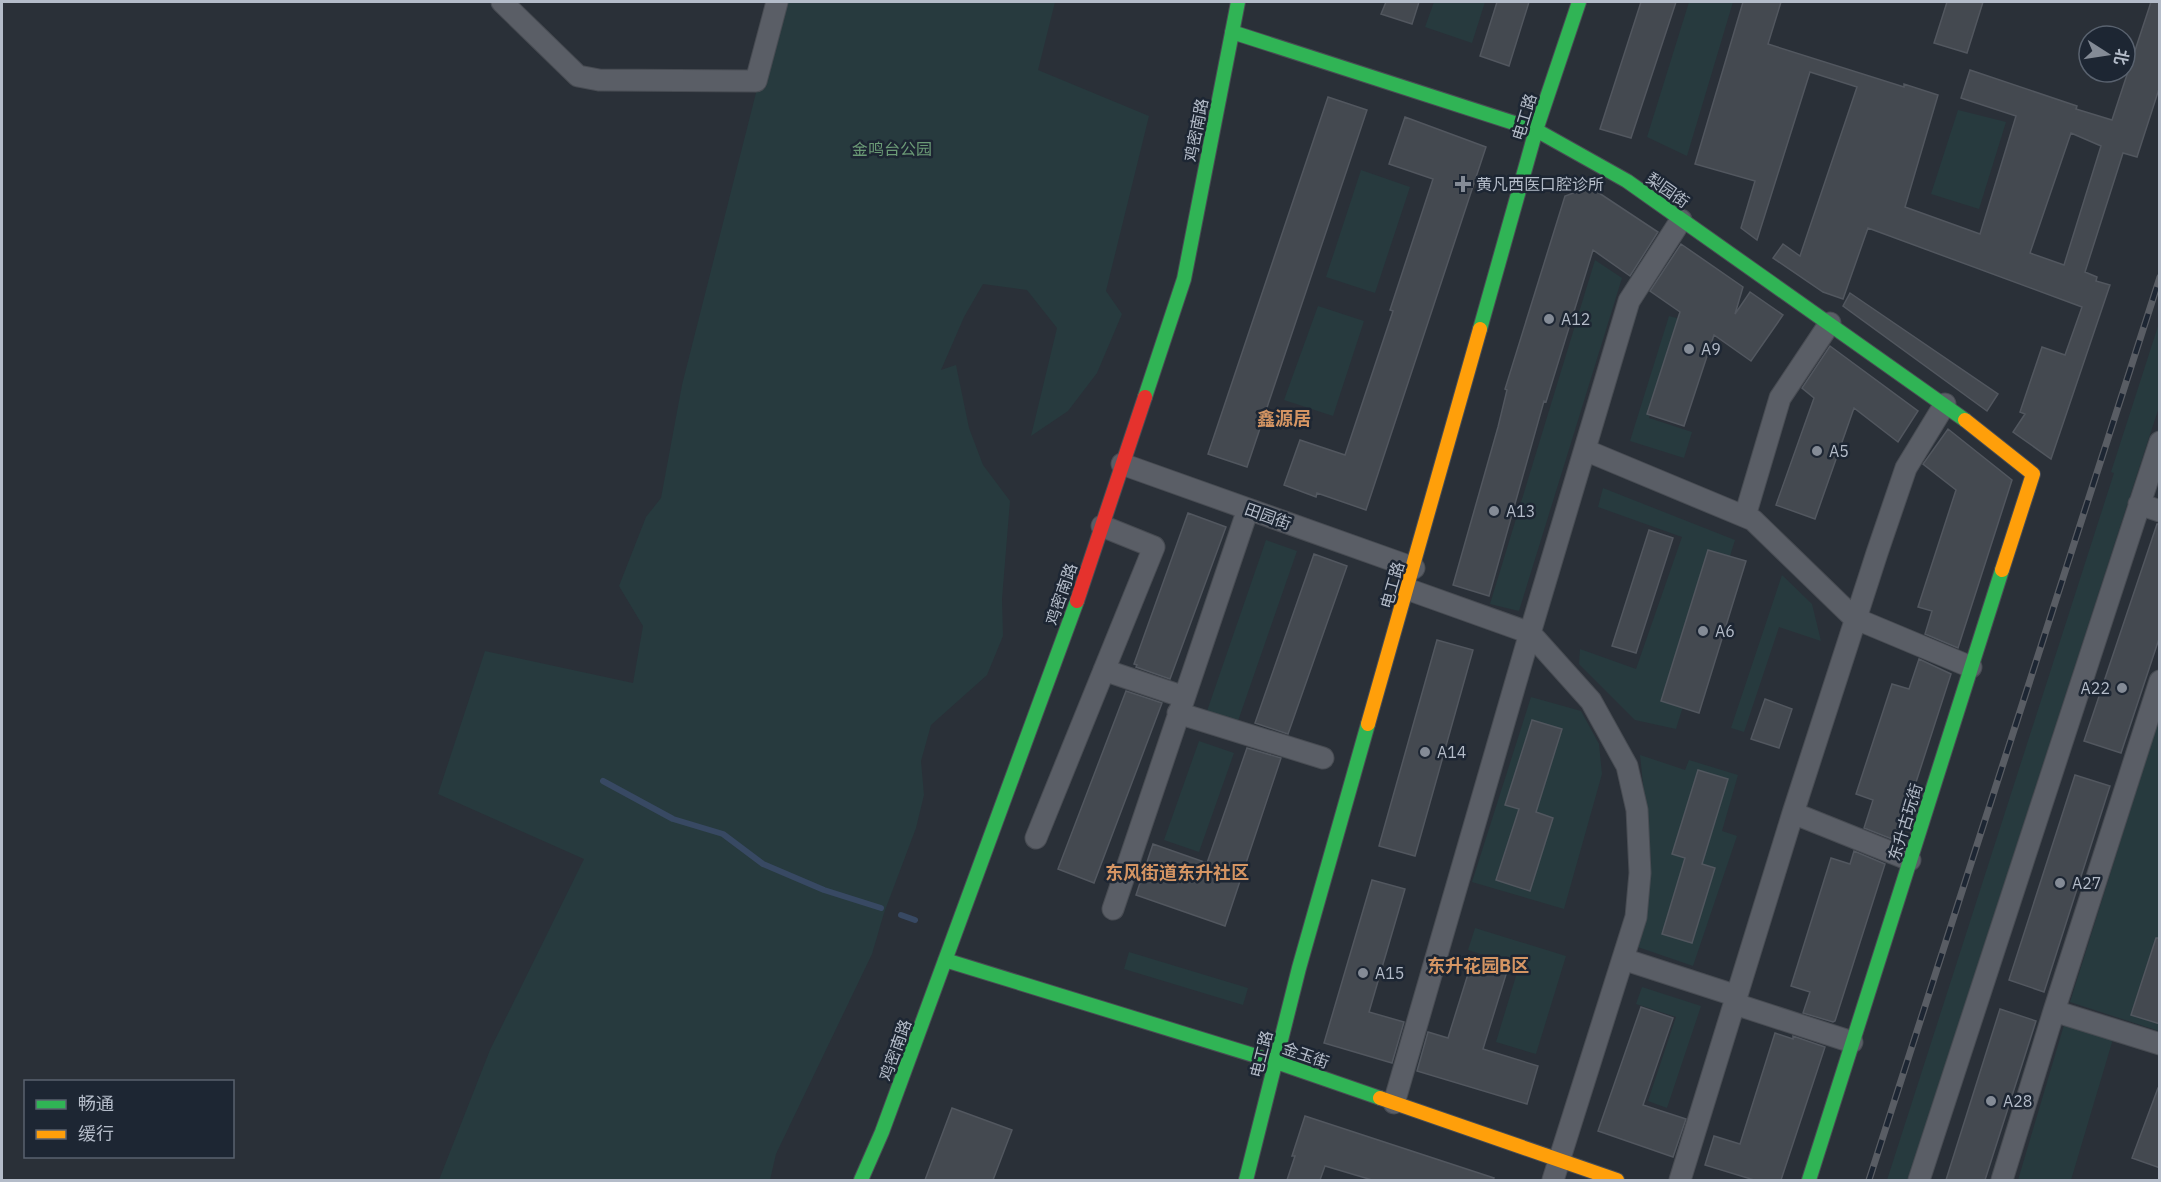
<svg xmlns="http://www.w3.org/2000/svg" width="2161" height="1182" viewBox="0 0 2161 1182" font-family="'IBM Plex Sans','Noto Sans SC',sans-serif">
<rect width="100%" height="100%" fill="#2a3038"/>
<path fill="#273a3e" d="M779 2H1055L1038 70 1149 116 1106 291 1122 314 1097 373 1068 411 1031 436 1057 328 1027 290 983 284 964 317 941 370 956 365 969 428 983 465 1010 501 1002 599 1003 636 987 675 931 725 921 761 924 795 916 828 884 913 872 954 776 1154 770 1180H439L490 1050 584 859 438 794 485 651 633 683 643 626 619 586 646 517 661 498 682 385Z
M1434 2H1485L1472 43 1425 27Z
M1689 2H1733L1687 156 1647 137Z
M1958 110 2006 122 1979 209 1931 194Z
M1361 170 1410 187 1375 293 1326 277Z
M1595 260 1622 278 1519 611 1490 604Z
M1318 306 1364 321 1333 416 1284 400Z
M1669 316 1680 319 1649 418 1692 432 1684 458 1630 441Z
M2159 323V407L1908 1180H1887L2114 473 2111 472Z
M1603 488 1735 540 1676 729 1635 720 1579 664 1580 649 1636 669 1682 537 1598 507Z
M1266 540 1297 551 1238 721 1207 711Z
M1782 575 1812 604 1821 641 1779 627 1744 732 1731 728Z
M1531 697 1581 711 1599 744 1602 774 1564 909 1472 882Z
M2159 718V1031L2070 1002Z
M1199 741 1234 753 1199 852 1164 840Z
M1640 755 1685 770 1689 760 1738 775 1722 831 1737 836 1693 966 1632 945 1651 859Z
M1475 928 1566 956 1536 1054 1496 1042 1519 966 1468 950Z
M1129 952 1248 988 1243 1005 1124 969Z
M1642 987 1701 1006 1667 1108 1648 1101 1676 1017 1636 1004Z
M2064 1025 2113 1039 2071 1180H2018Z"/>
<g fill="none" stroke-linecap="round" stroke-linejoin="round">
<path stroke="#384963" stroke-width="6" d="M603 781 673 819 723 834 763 864 824 890 881 908
M901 915 915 920"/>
</g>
<path fill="#444950" stroke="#52575f" stroke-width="1.5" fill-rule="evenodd" d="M1386 2H1419L1412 24 1381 14Z
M1497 2H1529L1509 66 1480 56Z
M1641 2H1676L1631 138 1600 129Z
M1743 2H1781L1768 44 1904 87V84L1938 95 1905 207 1980 234 2016 116 1961 98 1970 70 2077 106 2076 109 2112 120 2151 2H2160V86L2137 157 2123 153 2085 272 2097 277 2096 281 2110 285 2051 459 2013 432 2025 414 2020 412 2042 347 2065 355 2082 307 1868 228 1843 299 1823 292 1773 258 1783 244 1800 256 1857 87 1810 72 1757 240 1741 228 1755 181 1695 164ZM2071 133 2101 146 2064 265 2030 253Z
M1947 2H1983L1967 53 1934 43Z
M1328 97 1367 110 1247 467 1208 454Z
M1405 117 1486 147 1366 510 1317 493 1316 497 1284 485 1300 440 1345 455 1393 311 1390 310 1433 179 1389 164Z
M1590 187 1658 232 1630 276 1593 250 1546 402 1544 401 1489 596 1453 585 1498 427 1507 390 1505 389 1565 196Z
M1681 244 1743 287 1735 314 1750 292 1783 315 1751 361 1714 335 1684 426 1647 414 1680 312 1650 291Z
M1850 293 1998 394 1987 411 1843 306Z
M1830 346 1918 411 1898 442 1854 408 1815 519 1776 505 1814 398 1802 388Z
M1948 429 2012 480 1958 648 1925 634 1932 611 1918 607 1956 490 1923 464Z
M1188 513 1226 527 1170 679 1136 667 1137 665 1134 664Z
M2157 524H2160V636L2121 753 2084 741Z
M1649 530 1673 538 1636 653 1612 646Z
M1708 550 1746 561 1699 713 1661 701Z
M1314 554 1347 566 1288 734 1255 723Z
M1437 640 1473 650 1415 856 1379 846Z
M1919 659 1951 674 1897 841 1864 828 1873 800 1856 794 1892 684 1909 689Z
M1126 691 1162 703 1094 883 1058 869Z
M1765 699 1792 709 1779 748 1751 739Z
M1532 720 1562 729 1536 812 1553 818 1530 891 1496 880 1519 809 1505 805Z
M1247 748 1281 758 1225 926 1136 895 1153 844 1207 863Z
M1698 770 1728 779 1702 864 1715 868 1692 943 1662 934 1685 858 1672 854Z
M2075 775 2110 786 2044 992 2009 980Z
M1854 851 1885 864 1835 1021 1833 1022 1803 1013 1810 992 1791 986 1831 858 1850 864Z
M1372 880 1405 889 1369 1012 1404 1022 1392 1063 1324 1043Z
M2156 938H2160V1024L2131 1015Z
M1473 958 1508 968 1483 1049 1538 1066 1527 1104 1417 1071 1428 1032 1448 1038Z
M1641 1007 1673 1018 1643 1105 1686 1119 1673 1157 1598 1131Z
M2000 1009 2036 1021 1985 1180H1946Z
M1775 1033 1793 1039V1036L1825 1047 1781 1180H1754L1705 1165 1714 1136 1740 1144Z
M2158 1088H2160V1168L2132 1158Z
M952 1108 1012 1130 993 1180H925Z
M1305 1116 1494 1178 1493 1180H1372L1325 1166 1320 1180H1287L1295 1156H1292Z"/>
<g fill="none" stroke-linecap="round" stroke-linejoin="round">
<defs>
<path id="street" d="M502 2 578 76 599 80 756 81 777 2
M1585 450 1753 520 1854 618 1971 667
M1122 464 1414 568
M2139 504 2160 511
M1745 516 1780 398 1830 323
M1407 589 1530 633 1591 701 1627 766 1637 810 1640 873 1636 917 1553 1180
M1104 670 1184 697
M1178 713 1323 758
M1793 813 1910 860
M1036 838 1154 547 1102 526
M1113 909 1248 509
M1623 959 1737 996
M1735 1004 1852 1042
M2054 1011 2160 1044
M1394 1103 1530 633 1629 301 1681 220
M1680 1180 1793 813 1877 553 1906 468 1945 404
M1919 1180 2160 442
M2002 1180 2054 1011 2160 681"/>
<path id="fast" d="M1232 32 1536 130 1627 181 1965 420
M1480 329 1536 130 1579 2
M1145 397 1184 279 1238 2
M945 960 1276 1062 1380 1098
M861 1180 882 1132 1077 601
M1246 1180 1299 968 1368 724
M1809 1180 2002 570"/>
<path id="slow" d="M1965 420 2033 474 2002 570
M1368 724 1480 329
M1380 1098 1617 1180"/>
<path id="jam" d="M1077 601 1145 397"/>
</defs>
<use href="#street" stroke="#484c53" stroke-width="23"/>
<use href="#fast" stroke="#484c53" stroke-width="16"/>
<use href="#slow" stroke="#484c53" stroke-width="16"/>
<use href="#jam" stroke="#484c53" stroke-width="16"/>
<use href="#street" stroke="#5a5e66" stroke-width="21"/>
<use href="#fast" stroke="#30b455" stroke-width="14"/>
<use href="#slow" stroke="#ff9f0a" stroke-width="14"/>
<use href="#jam" stroke="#e5322d" stroke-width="14"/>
<defs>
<path id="rail" d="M1869 1180 2160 277"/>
</defs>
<use href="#rail" stroke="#595d64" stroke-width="7"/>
<use href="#rail" stroke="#1d2633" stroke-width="4.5" stroke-dasharray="14" stroke-linecap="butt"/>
</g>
<g fill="#848b96" stroke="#1d2633" stroke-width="2">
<path d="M1460 175h6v6h6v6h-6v6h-6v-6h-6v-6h6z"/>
<circle cx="1549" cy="319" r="6"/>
<circle cx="1689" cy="349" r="6"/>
<circle cx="1817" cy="451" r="6"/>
<circle cx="1494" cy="511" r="6"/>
<circle cx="1703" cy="631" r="6"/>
<circle cx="2122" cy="688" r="6"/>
<circle cx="1425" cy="752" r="6"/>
<circle cx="2060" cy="883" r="6"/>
<circle cx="1363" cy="973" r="6"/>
<circle cx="1991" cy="1101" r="6"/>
</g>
<g text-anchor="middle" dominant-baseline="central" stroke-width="5" stroke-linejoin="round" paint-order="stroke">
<g font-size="16" fill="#b4bcc9" stroke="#1d2633">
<text transform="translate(1524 117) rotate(-73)">电工路</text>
<text transform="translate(1196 130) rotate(-79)">鸡密南路</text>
<text transform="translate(1668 190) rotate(35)">梨园街</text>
<text transform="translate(1268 516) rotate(20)">田园街</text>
<text transform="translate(1392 585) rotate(-74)">电工路</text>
<text transform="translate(1061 594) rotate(-71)">鸡密南路</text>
<text transform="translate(1905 822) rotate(-73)">东升古玩街</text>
<text transform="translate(895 1050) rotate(-70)">鸡密南路</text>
<text transform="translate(1261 1054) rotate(-76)">电工路</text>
<text transform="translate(1306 1055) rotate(19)">金玉街</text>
</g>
<g font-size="16" fill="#6b9a76" stroke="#1d2633">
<text x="892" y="149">金鸣台公园</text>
</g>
<g font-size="16" fill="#b4bcc9" stroke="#1d2633" text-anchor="start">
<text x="1476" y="184">黄凡西医口腔诊所</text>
<text x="1561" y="319">A12</text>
<text x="1701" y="349">A9</text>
<text x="1829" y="451">A5</text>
<text x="1506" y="511">A13</text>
<text x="1715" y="631">A6</text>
<text x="2110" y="688" text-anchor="end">A22</text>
<text x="1437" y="752">A14</text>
<text x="2072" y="883">A27</text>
<text x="1375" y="973">A15</text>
<text x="2003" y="1101">A28</text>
</g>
<g font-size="18" font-weight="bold" fill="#d59563" stroke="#1d2633">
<text x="1284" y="418">鑫源居</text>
<text x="1177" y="872">东风街道东升社区</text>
<text x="1478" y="965">东升花园B区</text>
</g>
</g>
<rect width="2161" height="1182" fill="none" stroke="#b4bcc9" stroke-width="6"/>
<rect x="24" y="1080" width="210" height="78" fill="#1d2633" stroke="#59626f" stroke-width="1.5"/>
<rect x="36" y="1100" width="30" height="9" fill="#30b455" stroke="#59626f" stroke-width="1.5"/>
<text x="78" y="1110" font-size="18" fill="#b4bcc9">畅通</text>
<rect x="36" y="1130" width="30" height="9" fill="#ff9f0a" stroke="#59626f" stroke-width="1.5"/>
<text x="78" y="1140" font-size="18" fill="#b4bcc9">缓行</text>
<g transform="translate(2107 54) rotate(102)"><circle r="28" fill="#1d2633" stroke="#59626f" stroke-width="1.5"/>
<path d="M0-4.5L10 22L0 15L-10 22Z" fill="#848b96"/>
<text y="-9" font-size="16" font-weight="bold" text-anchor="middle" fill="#b4bcc9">北</text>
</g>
</svg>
